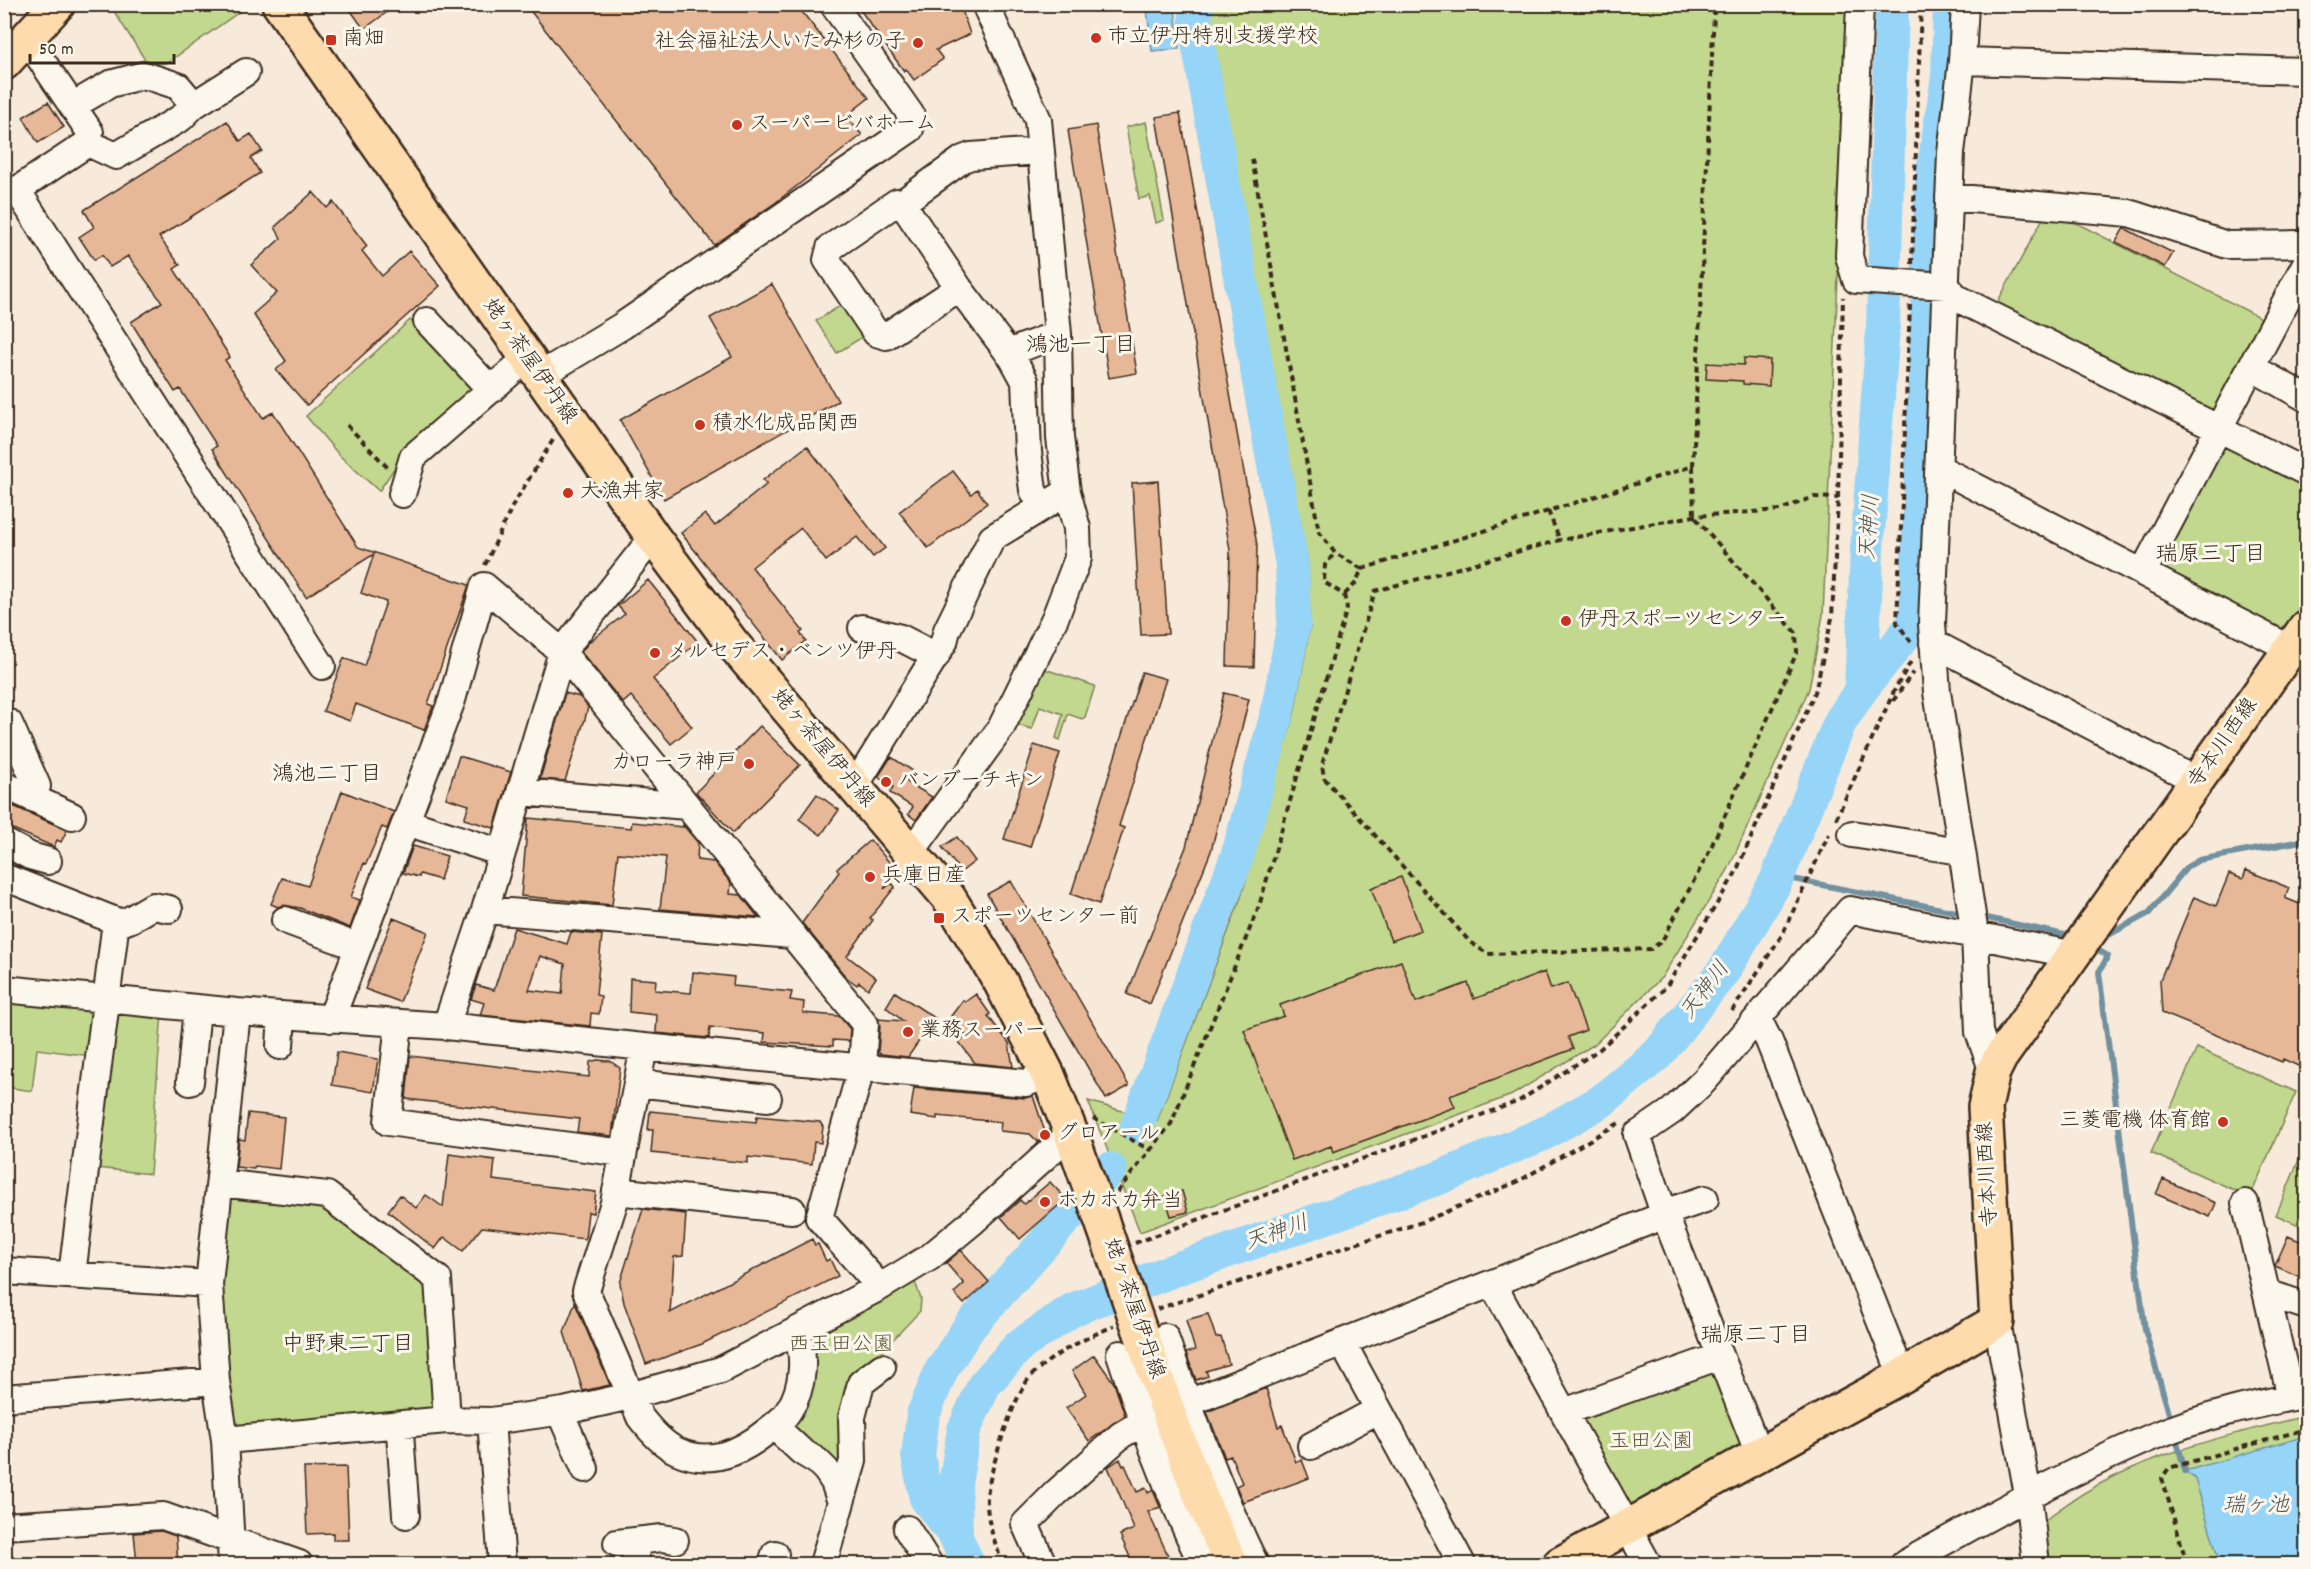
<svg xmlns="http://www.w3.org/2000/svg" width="2311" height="1569" viewBox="0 0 2311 1569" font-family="Dekko,'Klee One',sans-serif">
<rect width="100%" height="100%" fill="#f7eadb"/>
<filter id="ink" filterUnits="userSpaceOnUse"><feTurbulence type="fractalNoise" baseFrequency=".0167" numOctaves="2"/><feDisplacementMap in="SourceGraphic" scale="12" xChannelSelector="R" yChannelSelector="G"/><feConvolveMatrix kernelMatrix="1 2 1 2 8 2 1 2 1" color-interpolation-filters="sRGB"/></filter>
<g filter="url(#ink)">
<path fill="#c1d88e" stroke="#7e8156" stroke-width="1.5" d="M244 4 246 7 167 63H147L110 5Z
M1212 5H1850L1823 615 1809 689 1728 870 1662 977 1595 1044 1512 1095 1140 1232 1088 1101 1157 1121 1241 897 1294 714 1310 627 1308 564 1210 25Z
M1146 122 1164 220 1156 223 1150 196 1139 199 1126 127Z
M2047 211 2055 212 2263 319 2213 414 1997 303Z
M846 302 867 334 837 353 816 321Z
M410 320 473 389 403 455 379 491 340 456 306 416Z
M2231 444 2306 483V620L2280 635 2163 572 2159 563 2219 446Z
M1036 666 1095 686 1085 717 1082 719 1068 714 1060 740 1056 738 1063 714 1040 706 1032 729 1011 723Z
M4 997 91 1007 98 1014 91 1056 37 1049 32 1091 5 1087Z
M121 1009 162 1012 150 1174 97 1168 114 1016Z
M2197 1048 2296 1092 2250 1197 2151 1153Z
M2306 1143V1228L2276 1215Z
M233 1195 327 1203 427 1281 441 1409 236 1432 216 1288 226 1202Z
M913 1276 921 1299 920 1311 872 1362 855 1371 840 1414 845 1450 839 1469 792 1434 791 1419 815 1327Z
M1713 1364 1748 1451 1627 1508 1573 1414Z
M2306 1416V1564H2045L2043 1522C2117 1460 2215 1438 2306 1416Z"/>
<path fill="#96d5f7" stroke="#7291a0" stroke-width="1.5" d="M1175 7 1179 49 1152 51 1147 10Z
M2306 1436V1564H2220L2195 1479 2185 1471Z"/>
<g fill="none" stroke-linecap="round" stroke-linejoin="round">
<path stroke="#7291a0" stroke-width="6" d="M1778 876 1966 914
M1978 916 2074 937
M2101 939 2149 913 2187 867 2199 860 2301 841 2306 829
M2091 946 2108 956 2099 972 2145 1330 2172 1424
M2175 1434 2185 1471"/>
<path stroke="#96d5f7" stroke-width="34" d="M1861 690 1912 626 1916 617 1932 179 1948 77 1950 4
M1137 1126 1238 854 1277 714 1294 623 1292 565 1195 26 1197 4
M956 1537 926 1498 918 1456 923 1415 942 1369 970 1326 1110 1169
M968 1564 956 1537 955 1484 964 1430 984 1385 1019 1346 1072 1310 1179 1268 1439 1178 1543 1134 1600 1102 1658 1054 1725 969 1775 883 1840 722 1861 690 1867 549 1883 327 1892 4"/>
</g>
<path fill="#e7b897" stroke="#3b2a1e" stroke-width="1.5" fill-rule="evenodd" d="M346 4H398L364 29Z
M525 4H796L869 98 846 116 862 135 775 203 714 245Z
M856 4H960L970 34 936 50 943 59 914 80 906 69 904 71Z
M48 102 64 127 38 143 23 117Z
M1180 113 1257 545 1254 667 1227 666 1230 550 1156 117Z
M227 121 240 141 251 134 262 151 251 158 260 173 159 237 180 265 174 269 230 357 225 360 263 418 273 412 358 547 469 585 428 704 433 706 424 730 356 704 350 721 323 711 344 658 364 666 386 602 361 593 374 554 306 597 212 449 217 446 180 389 175 392 131 322 162 302 128 256 110 267 102 255 94 260 79 237 94 227 84 210Z
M1096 125 1137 373 1109 378 1068 130Z
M313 192 327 208 333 202 367 246 362 251 382 276 409 251 440 286 307 405 276 370 286 361 253 314 277 293 251 265 281 238 275 227Z
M2124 228 2173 253 2165 267 2116 242Z
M772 284 838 401 664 499 620 420 732 357 710 318Z
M1744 358 1770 360 1769 386 1743 384V381L1706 379 1707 363 1744 365Z
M807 446 885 548 873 557 857 537 826 561 801 528 752 567 803 631 800 633 806 641 782 660 681 533 705 514 715 526 767 484 763 480Z
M953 471 971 494 977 489 987 503 928 548 899 512Z
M1158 481 1168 634 1141 635 1132 483Z
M648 580 698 642 653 679 692 727 671 744 631 696 623 703 581 652 589 642 625 614 618 606Z
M1142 672 1166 679 1119 826 1124 828 1099 904 1071 894Z
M565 693 580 697 588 707 585 719 565 781 540 779Z
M1224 693 1249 699 1211 851 1150 1004 1127 994 1186 847Z
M760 726 800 765 733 833 696 792Z
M1034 745 1060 753 1030 847 1004 839Z
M459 756 511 772 494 828 464 819 469 805 446 798Z
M891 757 913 771 907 782 932 797 916 820 908 814 913 807 890 793 893 787 878 777Z
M342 791 394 812 387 829 382 827 366 864 364 863 351 897 360 900 350 928 300 908 283 905 278 907 271 904 282 878 308 886Z
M817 794 839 810 821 835 799 819Z
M4 802 67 830 61 842 57 840 54 847 4 825Z
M528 818 631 828 632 822 683 827V825L698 843 697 860 714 862 731 883 730 894 741 895 758 917 660 909 666 857 618 853 612 905 521 896Z
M957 837 975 861 961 872 942 847Z
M870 840 896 870 884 889 892 883 895 887 870 918 873 920 847 956 876 978 868 989 859 982 857 985 846 977 802 923 839 872 837 869Z
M413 846 447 856 440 880 420 874 419 877 403 873Z
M2246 870 2289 888 2285 898 2307 907V1070L2283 1059 2282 1062 2162 1013 2160 980 2194 897 2216 906 2229 874 2243 879Z
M1401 877 1421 930 1391 941 1371 888Z
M1011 881 1129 1086 1106 1099 987 894Z
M393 918 428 932 400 1002 365 989Z
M514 928 567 944 571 932 602 935 596 995 601 996 599 1014 591 1013 590 1026 480 1015 484 1003 471 999 476 985 494 990ZM540 956 565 964 562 994 529 990Z
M1401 961 1416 1002 1468 983 1474 999 1545 972 1551 989 1568 983 1586 1030 1568 1037 1573 1049 1450 1096 1455 1107 1333 1152 1331 1146 1292 1160 1244 1030 1284 1016 1280 1005Z
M693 972 734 977 733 986 792 992 790 1000 804 1002 803 1013 839 1016 850 1029 849 1041 833 1040V1046L764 1042 765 1033 710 1027 709 1038 656 1033 657 1015 629 1012 630 978 656 980 655 990 691 993Z
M895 992 935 1018 908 1057 881 1054 878 1052 880 1025 878 1019 903 1021 886 1007Z
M976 994 990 1014 988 1016 1009 1043 1013 1067 975 1063 959 1042 967 1036 951 1016 963 1000 965 1002Z
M337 1052 378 1059 373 1092 332 1085Z
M410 1056 589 1077 590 1062 597 1060 610 1061 620 1068 612 1136 577 1132 579 1119 406 1099Z
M914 1088 1025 1098 1033 1096 1046 1135 1038 1142 1030 1134 1000 1131 1001 1122 937 1116V1119L910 1115Z
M650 1111 756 1122 757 1116 820 1122 823 1127 821 1143 814 1142 812 1164 748 1157V1163L651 1153 653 1130H648Z
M248 1113 284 1117 279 1169 255 1166 254 1169 236 1167 239 1139 245 1140Z
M449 1154 495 1160 493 1180 596 1192 593 1213 588 1212 585 1239 482 1227 463 1251 444 1237 435 1249 388 1211 400 1195 416 1208 426 1195 443 1207Z
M2163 1179 2216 1203 2210 1217 2156 1194Z
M1050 1182 1066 1199 1020 1239 1001 1217 1020 1200 1024 1204Z
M1182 1191 1188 1212 1171 1216 1165 1196Z
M643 1209 686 1214 683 1256 674 1257 670 1313 812 1239 815 1245 818 1244 826 1261 830 1259 838 1276 702 1344 646 1364 624 1303 620 1283Z
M2288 1236 2307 1244V1280L2275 1266Z
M961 1250 989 1282 964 1304 954 1293 964 1284 946 1263Z
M575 1303 610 1385 583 1391 564 1332Z
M1208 1314 1216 1338 1221 1337 1229 1364 1206 1371 1208 1376 1196 1380 1186 1353 1195 1350 1186 1320Z
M1094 1355 1114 1383 1125 1415 1089 1441 1066 1408 1086 1394 1072 1371Z
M1266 1388 1278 1427 1282 1425 1296 1462 1302 1460 1309 1478 1243 1502 1236 1486 1242 1483 1231 1456 1225 1458 1207 1412Z
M1120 1459 1123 1466 1125 1465 1137 1492 1146 1488 1148 1493 1153 1490 1160 1507 1148 1512 1172 1564H1133L1120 1535 1134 1529 1108 1467Z
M346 1467 349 1540H333V1533L307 1534 304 1468Z
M161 1531 176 1536 178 1564H137L134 1533Z"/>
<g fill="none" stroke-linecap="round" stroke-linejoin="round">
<defs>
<path id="minor" d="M1860 4 1849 256 1856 280 1946 286 1957 298 2306 472
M1965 4 1962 61 1951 153 1932 624 1937 692 1975 934 1979 1032 1993 1072
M27 39 90 132 88 143 17 190 322 666
M1962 61 2306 71
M74 105 110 84 144 75 178 86 194 105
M88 143 116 156 181 118 194 105 246 72
M1041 151 971 156 963 159 902 203 959 288 1013 359 1025 381 1028 452 1033 490 1042 507
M1949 197 2129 213 2227 245 2306 244
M902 203 897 202 830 248 827 260 876 333 886 336 959 288
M427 321 491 390
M1008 353 1058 334
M2251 367 2306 398
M539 376 622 326 910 129 911 115 833 4
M1939 468 2291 649 2306 654
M402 494 413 457 526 359
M2143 572 2306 263
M862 628 901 638 936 656
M1933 643 2197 781
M9 723 37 786 32 798
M4 785 72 816
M855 786 944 642 947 630 992 538 1067 492 1060 438 1058 334 1038 120 985 4
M520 792 687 806
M406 822 502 853
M1852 834 1954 850H1961
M4 842 30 856 48 861
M911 852 1001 728 1055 618 1078 558 1077 528 1067 492
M4 877 116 921 72 1275
M485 910 792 935
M285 920 358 947
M116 925 131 919 153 906 169 909
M4 989 237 1012 446 1026 644 1047 1026 1083 1048 1075
M331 1019 452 700 484 586 562 652 865 1024 862 1066 819 1218 880 1287
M1758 1019 1769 1041 1902 1376
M399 1023 388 1122 623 1153
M446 1026 485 910 562 652 653 537
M280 1046 282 1015
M644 1047 614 1203 586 1291 640 1417C650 1430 662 1444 677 1451 710 1466 740 1453 766 1432 774 1426 784 1419 789 1410 803 1389 807 1354 795 1331
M190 1082 197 1008
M637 1083 768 1098
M220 1183 327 1195 438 1279 447 1420
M616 1191 792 1210
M2245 1203 2291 1397
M1664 1213 1705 1199
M4 1271 209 1284
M1492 1283 1648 1564
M2267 1293 2306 1306
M1997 1321 2028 1495 2036 1564
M1165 1337C1191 1414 1219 1491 1255 1564
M1342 1342 1462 1564
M1120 1354C1143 1426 1170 1496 1202 1564
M4 1398 216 1381
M1183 1405 1665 1215
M564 1411 563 1419 585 1469
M1564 1412 1720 1356
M491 1421 502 1564
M396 1425 400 1433 406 1515
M774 1426 802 1452 817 1461 826 1470 834 1482 841 1502
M225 1440 447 1420 491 1421 564 1411 630 1396 721 1370 880 1287 930 1257 971 1223 1071 1133
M1311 1446 1378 1410
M1759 1454 1664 1213 1637 1135 1672 1111 1704 1081 1850 910 2075 955
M4 1526 163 1516 299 1564
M907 1529 929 1564
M635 1542 636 1564
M617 1543 662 1538 675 1540
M232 1564 225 1440 216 1381 209 1284 237 1012
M772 1564 775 1554
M823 1564 853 1461 852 1417 861 1383 882 1367
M1043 1564 1025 1524 1056 1493 1121 1435 1150 1418
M1904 1564C1985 1519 2066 1473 2152 1437 2202 1416 2254 1405 2306 1394"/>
<path id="major" d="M279 4 653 537 732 643 949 898 1000 981 1048 1075 1071 1133 1174 1428 1202 1500 1231 1564
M4 63 58 4
M1560 1564 1902 1376 1997 1321 1985 1107 1993 1072 2000 1058 2306 627"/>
</defs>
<use href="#minor" stroke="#3b2a1e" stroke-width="30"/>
<use href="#major" stroke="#3b2a1e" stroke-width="38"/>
<path stroke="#3b2a1e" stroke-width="4" stroke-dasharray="6 4.5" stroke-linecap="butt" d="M1252 159 1319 532 1335 553 1362 569 1355 584 1344 595
M1912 264 1921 4
M1910 305 1897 623 1912 643
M347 425 388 468
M1693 466 1714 11 1713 4
M1548 511 1560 540
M485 565 513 505 553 440
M1362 569 1693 466 1694 516 1796 633 1797 652 1708 854 1662 941 1651 949 1488 954 1470 942 1324 778 1322 765 1375 591 1560 540 1694 516 1780 510 1814 497 1838 498
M1893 701 1913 672
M1836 819 1895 689 1913 658
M1732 1011 1782 935 1829 834
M1093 1118 1150 1150
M1117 1192 1171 1124 1259 906 1347 608 1344 595 1324 582 1325 565 1335 553
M1135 1243 1519 1101 1600 1049 1666 987 1735 874 1815 692 1832 618 1838 498 1843 297
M1157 1309 1422 1222 1519 1181 1619 1123
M1003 1564C995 1544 986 1520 987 1497 989 1472 1014 1394 1031 1376 1051 1355 1087 1337 1114 1326
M2187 1564 2162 1478 2169 1468 2306 1429"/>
<use href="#minor" stroke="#fbf7ec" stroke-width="26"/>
<use href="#major" stroke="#fedbac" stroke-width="33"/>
</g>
</g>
<g fill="#c8321e" stroke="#fbf7ec" stroke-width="2">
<circle cx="1096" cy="38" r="6"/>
<rect x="325" y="34" width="12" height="12" rx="3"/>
<circle cx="918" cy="43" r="6"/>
<circle cx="737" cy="125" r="6"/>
<circle cx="700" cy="425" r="6"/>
<circle cx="568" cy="493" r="6"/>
<circle cx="1566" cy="621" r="6"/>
<circle cx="655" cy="653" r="6"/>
<circle cx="749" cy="764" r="6"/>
<circle cx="886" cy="782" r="6"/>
<circle cx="870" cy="877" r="6"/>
<rect x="933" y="912" width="12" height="12" rx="3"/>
<circle cx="908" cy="1032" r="6"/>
<circle cx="2223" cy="1122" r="6"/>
<circle cx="1045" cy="1135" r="6"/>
<circle cx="1045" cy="1202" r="6"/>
</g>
<g text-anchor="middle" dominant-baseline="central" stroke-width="6" stroke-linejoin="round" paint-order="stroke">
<g font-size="21" fill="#3b2a1e" stroke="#fbf7ec" text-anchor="start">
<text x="1108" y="38">市立伊丹特別支援学校</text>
<text x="343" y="40">南畑</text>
<text x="906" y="43" text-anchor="end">社会福祉法人いたみ杉の子</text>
<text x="749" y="125">スーパービバホーム</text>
<text x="712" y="425">積水化成品関西</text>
<text x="580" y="493">大漁丼家</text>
<text x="1578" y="621">伊丹スポーツセンター</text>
<text x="667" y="653">メルセデス・ベンツ伊丹</text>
<text x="737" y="764" text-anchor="end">カローラ神戸</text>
<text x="898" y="782">バンブーチキン</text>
<text x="882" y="877">兵庫日産</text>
<text x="951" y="918">スポーツセンター前</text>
<text x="920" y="1032">業務スーパー</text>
<text x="2211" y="1122" text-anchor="end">三菱電機 体育館</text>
<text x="1057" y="1135">グロアール</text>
<text x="1057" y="1202">ホカホカ弁当</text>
</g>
<g font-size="21" fill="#3b2a1e" stroke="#fbf7ec">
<text transform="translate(529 362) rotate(55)">姥ヶ茶屋伊丹線</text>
<text transform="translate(2224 744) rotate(-55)">寺本川西線</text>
<text transform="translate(822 749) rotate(50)">姥ヶ茶屋伊丹線</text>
<text transform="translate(1989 1174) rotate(-93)">寺本川西線</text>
<text transform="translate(1133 1309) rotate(71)">姥ヶ茶屋伊丹線</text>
</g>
<g font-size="21" fill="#5c563a" stroke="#fbf7ec">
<text x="841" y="1346">西玉田公園</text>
<text x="1651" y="1443">玉田公園</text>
</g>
<g font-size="22" fill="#3b2a1e" stroke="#fbf7ec">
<text x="1081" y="346">鴻池一丁目</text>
<text x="2211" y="555">瑞原三丁目</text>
<text x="327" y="775">鴻池二丁目</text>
<text x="1756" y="1336">瑞原二丁目</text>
<text x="348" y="1345">中野東二丁目</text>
</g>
<g font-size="22" font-style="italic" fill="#525554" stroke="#fbf7ec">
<text transform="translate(1871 527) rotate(-86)">天神川</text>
<text transform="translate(1706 991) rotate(-53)">天神川</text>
<text transform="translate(1277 1234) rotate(-19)">天神川</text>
<text x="2256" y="1506">瑞ヶ池</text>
</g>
</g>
<rect width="2311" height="1569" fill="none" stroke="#fbf7ec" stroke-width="24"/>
<rect x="12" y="12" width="2287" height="1545" fill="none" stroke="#3b2a1e" stroke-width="2" filter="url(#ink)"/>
<path d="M30 54v9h144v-9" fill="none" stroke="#3b2a1e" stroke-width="3"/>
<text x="39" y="54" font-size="18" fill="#3b2a1e" stroke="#fbf7ec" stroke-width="4.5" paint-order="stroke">50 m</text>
</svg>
